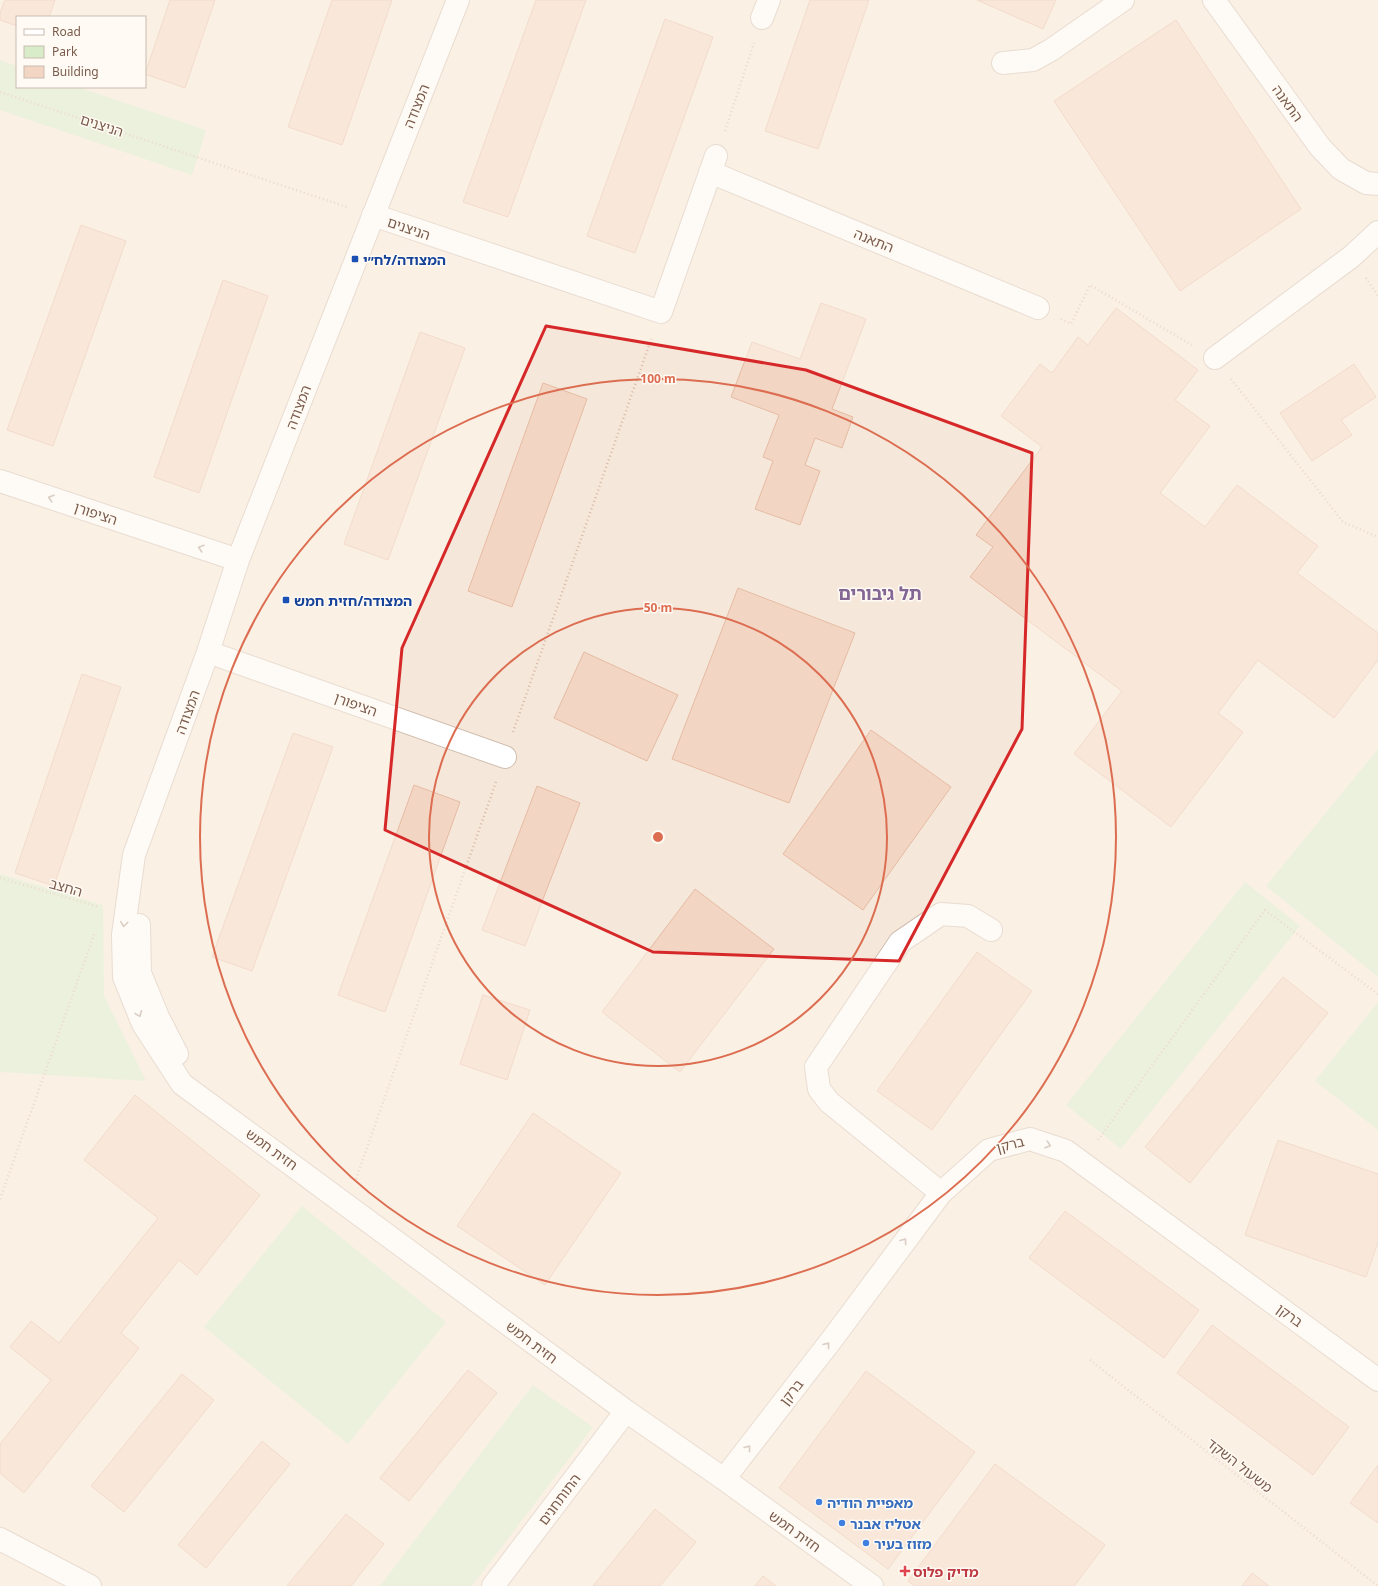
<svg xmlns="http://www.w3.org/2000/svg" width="1378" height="1586" viewBox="0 0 1378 1586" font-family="'Noto Sans','Noto Sans Hebrew',sans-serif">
<rect width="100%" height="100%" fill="#fdf6ec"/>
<path fill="#f5e8da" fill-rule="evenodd" d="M0 0H1378V1586H0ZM17 17H145V87H17Z"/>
<path fill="#d8ecc9" d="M0 60 17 66V87H78L206 130 192 175 0 110Z
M1378 749V977L1266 886Z
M0 874 103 905 104 996 146 1081 0 1072Z
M1245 882 1300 926 1121 1149 1066 1105Z
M1378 1002V1130L1315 1081Z
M302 1206 446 1322 348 1444 204 1327Z
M533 1385 593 1427 472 1586H380Z"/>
<path fill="#f3d5c3" stroke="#e6bba3" d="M5 0H55L49 17H17V26L0 20V13Z
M170 0H215L185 88 145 74Z
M332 0H392L342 145 288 127Z
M536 0H586L508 217 463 202Z
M810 0H869L818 149 765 131Z
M977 0H1056L1043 29Z
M665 19 713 37 635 253 587 236Z
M1176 20 1301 209 1180 291 1054 101Z
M81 225 126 241 53 446 7 430Z
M223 280 268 296 199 493 154 477Z
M821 303 866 319 832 409 853 417 842 448 815 438 805 465 820 471 800 525 755 509 773 461 763 457 779 415 731 397 752 342 800 359Z
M1116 308 1198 370 1175 400 1210 426 1160 493 1205 527 1237 485 1318 546 1297 573 1378 633V660L1334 718 1258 660 1218 713 1243 732 1171 827 1074 754 1122 691 970 577 993 547 976 535 1042 447 1001 416 1040 364 1052 373 1078 337 1088 345Z
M420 332 465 348 388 560 344 544Z
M1354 364 1376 397 1341 420 1352 435 1312 461 1280 413Z
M543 383 587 399 512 607 468 591Z
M738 588 855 633 789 803 672 759Z
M584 652 678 695 647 761 554 718Z
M82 674 121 687 54 886 15 873Z
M871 730 951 787 863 910 783 854Z
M293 733 333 747 252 971 212 957Z
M414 785 460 802 385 1012 338 995Z
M537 786 580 803 525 946 482 930Z
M695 889 774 949 680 1072 602 1012Z
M977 952 1032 991 932 1130 877 1091Z
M1283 977 1328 1013 1190 1183 1145 1147Z
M483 995 530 1010 507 1080 460 1064Z
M135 1095 260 1195 197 1275 179 1260 121 1333 139 1348 24 1493 0 1473V1444L51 1380 10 1347 31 1321 59 1343 158 1218 84 1160Z
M533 1113 621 1173 545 1285 457 1226Z
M1278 1140 1378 1174V1242L1366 1277 1245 1235Z
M1065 1211 1199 1310 1164 1358 1029 1258Z
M1212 1325 1349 1427 1313 1475 1177 1373Z
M468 1370 497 1393 409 1501 380 1478Z
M866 1371 975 1452 888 1569 779 1488Z
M182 1374 214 1400 124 1512 91 1486Z
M262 1441 290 1464 206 1568 178 1545Z
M995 1464 1105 1545 1074 1586H915L908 1581Z
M1378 1465V1523L1350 1503Z
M655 1509 696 1542 660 1586H593Z
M346 1514 384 1544 351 1586H287Z
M1252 1573 1269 1586H1242Z
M763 1576 776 1586H755Z"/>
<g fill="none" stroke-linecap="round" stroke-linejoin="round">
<defs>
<path id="minor" d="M458 0 238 560 208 652 134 855 123 935 124 977 143 1024 182 1084 626 1411 724 1479 872 1586
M1214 0 1320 147 1341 169 1366 183 1378 184
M762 18 769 0
M1003 63 1033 60 1051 50 1123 0
M710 172 1038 308
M373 215 661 312 716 156
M1215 358 1351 257 1378 232
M0 481 238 560
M208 652 505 757
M139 925 140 973 158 1017 177 1054
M941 1193 829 1102 819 1089 816 1067 900 942 941 914 968 916 991 930
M724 1479 833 1338 941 1193 989 1150 1030 1139 1066 1151 1378 1380
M0 1539 90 1586
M493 1586 626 1411"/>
</defs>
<use href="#minor" stroke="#d1beb0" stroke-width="24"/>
<path stroke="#d9b8a5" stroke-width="2.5" stroke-dasharray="1 3" stroke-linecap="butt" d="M0 92 347 207
M725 131 754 43
M1366 278 1378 296
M1061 319 1071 324 1090 285 1192 345
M1231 379 1343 522 1378 537
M513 732 652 337
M0 878 99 907
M1098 1140 1265 910 1378 994
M356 1179 496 782
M0 1199 95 932
M1090 1360 1378 1586"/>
<use href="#minor" stroke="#fff" stroke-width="22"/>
</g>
<defs><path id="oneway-chevron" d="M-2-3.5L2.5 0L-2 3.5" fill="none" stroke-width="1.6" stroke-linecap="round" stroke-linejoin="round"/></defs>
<g stroke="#af9d94">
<use href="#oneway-chevron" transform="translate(51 498) rotate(-162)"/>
<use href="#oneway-chevron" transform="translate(201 548) rotate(-162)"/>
<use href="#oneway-chevron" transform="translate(124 924) rotate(97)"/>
<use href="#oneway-chevron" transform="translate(139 1014) rotate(68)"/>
<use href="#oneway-chevron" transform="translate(1048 1145) rotate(19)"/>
<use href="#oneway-chevron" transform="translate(904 1241) rotate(-54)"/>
<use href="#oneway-chevron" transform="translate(827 1345) rotate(-52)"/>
<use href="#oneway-chevron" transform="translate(748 1448) rotate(-52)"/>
</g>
<path d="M0 0H1378V1586H0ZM546 326 806 370 1032 453 1022 729 899 961 653 952 385 830 402 648Z" fill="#fdf6ec" fill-opacity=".55" fill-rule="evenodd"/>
<path fill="none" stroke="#d62828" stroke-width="3" stroke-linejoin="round" d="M546 326 806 370 1032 453 1022 729 899 961 653 952 385 830 402 648Z"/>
<g fill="none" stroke="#dc6d51" stroke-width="2">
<circle cx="658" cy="837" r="229"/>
<circle cx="658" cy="837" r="458"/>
</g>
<g fill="#1a4fb4" stroke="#fffaf3" stroke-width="1.5">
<rect x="351" y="255" width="8" height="8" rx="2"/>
<rect x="282" y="596" width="8" height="8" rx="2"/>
</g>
<g fill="#3f7fe0" stroke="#fffaf3" stroke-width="1.5">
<circle cx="819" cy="1502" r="4"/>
<circle cx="842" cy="1523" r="4"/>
<circle cx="866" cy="1543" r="4"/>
</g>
<path fill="#e0444e" stroke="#fffaf3" stroke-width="1.5" d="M903 1565h4v4h4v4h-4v4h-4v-4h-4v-4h4z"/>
<g text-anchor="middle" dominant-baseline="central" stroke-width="3" stroke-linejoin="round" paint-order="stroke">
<g font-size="14" fill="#7a5c4d" stroke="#fffaf3">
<text transform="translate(1288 103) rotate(54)">התאנה</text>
<text transform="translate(416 106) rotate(-68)">המצודה</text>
<text transform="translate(102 125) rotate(18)">הניצנים</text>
<text transform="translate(409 228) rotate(19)">הניצנים</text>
<text transform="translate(874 240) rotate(22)">התאנה</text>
<text transform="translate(298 407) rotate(-69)">המצודה</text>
<text transform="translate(96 513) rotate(18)">הציפורן</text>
<text transform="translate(356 704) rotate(20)">הציפורן</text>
<text transform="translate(187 712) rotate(-70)">המצודה</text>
<text transform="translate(66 887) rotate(16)">החצב</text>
<text transform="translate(1010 1144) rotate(-15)">ברקן</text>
<text transform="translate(272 1149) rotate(36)">חזית חמש</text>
<text transform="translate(1290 1315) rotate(36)">ברקן</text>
<text transform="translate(532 1342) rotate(37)">חזית חמש</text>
<text transform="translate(791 1392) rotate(-52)">ברקן</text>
<text transform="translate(1240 1465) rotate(38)">משעול השקד</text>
<text transform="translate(559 1499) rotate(-53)">התותחנים</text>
<text transform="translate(795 1531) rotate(36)">חזית חמש</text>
</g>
<g font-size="14" font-weight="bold" fill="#164399" stroke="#fffaf3" text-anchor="start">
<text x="363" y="259">המצודה/לח״י</text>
<text x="294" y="600">המצודה/חזית חמש</text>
</g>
<g font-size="14" font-weight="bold" fill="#366cbe" stroke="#fffaf3" text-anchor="start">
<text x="827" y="1502">מאפיית הודיה</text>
<text x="850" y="1523">אטליז אבנר</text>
<text x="874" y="1543">מזוז בעיר</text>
</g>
<g font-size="14" font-weight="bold" fill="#be3a42" stroke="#fffaf3" text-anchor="start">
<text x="913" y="1571">מדיק פלוס</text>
</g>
<g font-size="18" font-weight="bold" fill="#846695" stroke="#fffaf3">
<text x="880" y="593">תל גיבורים</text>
</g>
</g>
<circle cx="658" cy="837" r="6" fill="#dc6d51" stroke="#fffaf3" stroke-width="2"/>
<g font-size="12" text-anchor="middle" font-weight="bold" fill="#dc6d51" stroke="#fffaf3" stroke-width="3" stroke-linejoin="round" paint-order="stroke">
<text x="658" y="383">100 m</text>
<text x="658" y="612">50 m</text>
</g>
<rect x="16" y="16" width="130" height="72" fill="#fffaf3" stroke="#cabbb1"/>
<rect x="24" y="29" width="20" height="6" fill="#ffffff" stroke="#cabbb1"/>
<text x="52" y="36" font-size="12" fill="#7a5c4d">Road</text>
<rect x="24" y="46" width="20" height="12" fill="#d8ecc9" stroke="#cabbb1"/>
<text x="52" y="56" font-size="12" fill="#7a5c4d">Park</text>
<rect x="24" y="66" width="20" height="12" fill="#f3d5c3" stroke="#cabbb1"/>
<text x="52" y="76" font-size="12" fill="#7a5c4d">Building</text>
</svg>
